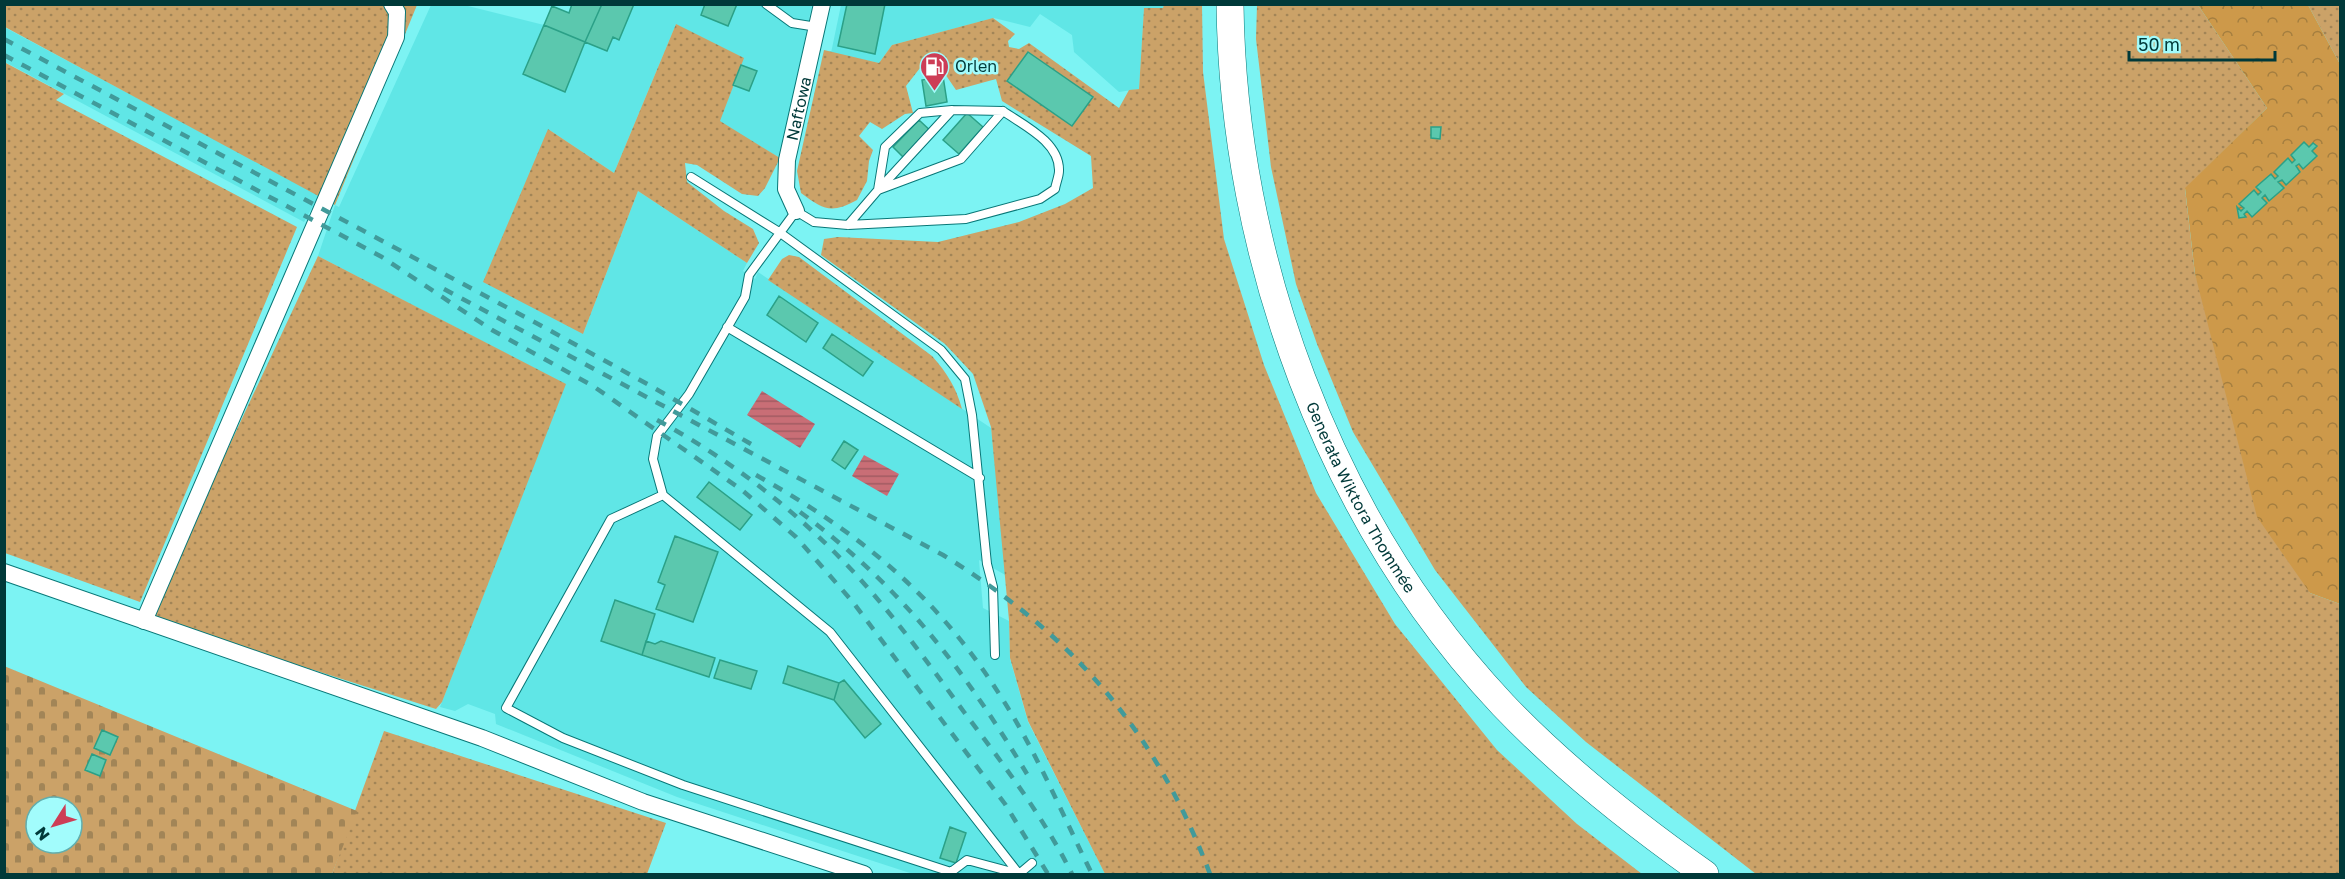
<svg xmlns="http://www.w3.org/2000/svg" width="2345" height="879" viewBox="0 0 2345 879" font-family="'Golos Text',sans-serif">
<defs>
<pattern id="grass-dots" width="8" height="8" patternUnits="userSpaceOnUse" patternTransform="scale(1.5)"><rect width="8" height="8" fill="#cba268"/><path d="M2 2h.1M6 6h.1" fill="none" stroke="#a28557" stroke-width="1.8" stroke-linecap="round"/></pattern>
<pattern id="forest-crowns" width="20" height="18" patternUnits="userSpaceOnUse" patternTransform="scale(1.5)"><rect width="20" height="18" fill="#cd994a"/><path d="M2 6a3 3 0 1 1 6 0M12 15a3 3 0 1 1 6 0" fill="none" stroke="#a47e3f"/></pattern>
<pattern id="cemetery-stones" width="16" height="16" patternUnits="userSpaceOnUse" patternTransform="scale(1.5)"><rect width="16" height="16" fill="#cba268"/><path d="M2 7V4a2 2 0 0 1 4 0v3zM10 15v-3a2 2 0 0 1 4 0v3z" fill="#a28557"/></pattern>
<pattern id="water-rules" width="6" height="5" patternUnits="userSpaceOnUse" patternTransform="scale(1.5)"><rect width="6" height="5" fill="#c96e76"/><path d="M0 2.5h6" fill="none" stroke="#a15b62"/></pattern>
</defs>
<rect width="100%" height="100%" fill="#7cf3f3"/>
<path fill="#60e6e6" d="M431 5H464L544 25 602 5H812L780 158 719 122 676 24 614 173 548 129 583 334 638 191 747 263 743 271 755 279 758 272 991 428 1007 576 979 560 983 608 1009 621 1010 659 1028 722 1105 874H913L677 797 496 724 495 714 468 704 455 711 440 707 565 384 318 256 335 205 339 207Z
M841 5H1164V8L1144 9 1139 89 1119 92 1074 52 1072 35 1040 14 1030 27 994 18 892 45 879 63 831 53Z
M4 27 319 195 304 222 5 62Z"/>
<path fill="url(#grass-dots)" d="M4 5H417L335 205 5 27Z
M1164 5H1202L1203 72 1224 239 1264 365 1316 493 1395 624 1497 750 1577 824 1642 874H1105L1028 721 1010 658 1009 620 991 427 973 374 945 344 821 255 824 239 838 237 938 242 1019 222 1065 204 1093 188 1091 156 1002 101 996 79 956 90 941 68H920L906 86 913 113 905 114 882 129 870 122 859 136 873 150 869 161 867 181 857 200C831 214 824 210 801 193L797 171 824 50 879 63 892 45 993 18 1015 34 1008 41 1009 47 1019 49 1029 43 1119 108 1129 90 1139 89 1144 8H1163Z
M1257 5H2198L2267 108 2185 189 2195 274 2310 593 2340 604V874H1756L1586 742 1526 687 1435 570 1353 432 1317 344 1296 284 1271 167 1256 39Z
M2308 5H2340V64Z
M676 24 744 58 720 121 780 158 765 188 758 196 742 194 697 165 685 163 687 182 724 211 753 229 759 243 747 263 638 191 583 334 483 282 548 129 614 173Z
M4 62 64 94 56 100 297 227 140 602 5 553Z
M789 255 799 257 932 356C947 373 956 387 962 409L768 280 782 259Z
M318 256 566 384 442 702 436 709 154 619 210 487Z
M384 731 666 823 647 874H332Z"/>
<path fill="url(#forest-crowns)" d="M2198 5H2308L2340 64V604L2310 593 2257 517 2195 274 2185 188 2267 108Z"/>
<path fill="url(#cemetery-stones)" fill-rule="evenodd" d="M4 666 357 811 332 874H5ZM36 807H72V843H36Z"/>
<path fill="url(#water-rules)" d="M762 391 815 424 800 448 747 415Z
M864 455 899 474 887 496 852 476Z"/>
<path fill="#5bc8ae" stroke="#2ba087" stroke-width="1.5" d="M572 4H602L585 42 544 25 552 6 569 13Z
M602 4H634L619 40 613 37 607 51 585 42Z
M705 4H737L728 26 701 15Z
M847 4H885L875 54 838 46Z
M544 25 585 42 565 92 523 74Z
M1028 52 1093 97 1072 126 1007 81Z
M741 65 757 71 749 91 733 85Z
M943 76 947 102 926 106 922 80Z
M967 113 983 127 959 154 943 140Z
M919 120 934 134 908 162 893 147Z
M1431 127H1441L1440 139 1431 138Z
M2304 142 2309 147 2313 143 2317 146 2312 151 2317 156 2303 169 2299 164 2296 166 2300 172 2286 185 2282 180 2278 182 2284 188 2269 201 2265 195 2262 198 2267 203 2252 217 2247 211 2244 214 2246 217 2239 218 2237 207 2241 211 2244 208 2239 204 2254 190 2258 195 2261 192 2256 187 2271 174 2275 179 2278 176 2274 172 2288 158 2292 163 2295 160 2291 155Z
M779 296 818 323 806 342 767 315Z
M832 334 873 362 863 376 823 348Z
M844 441 858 450 845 469 832 460Z
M709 482 752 515 740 530 697 497Z
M675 536 718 552 693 622 656 609 665 585 658 582Z
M615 600 655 614 642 655 601 641Z
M646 641 655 644 661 641 715 658 709 677 642 655Z
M720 660 757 671 751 689 714 678Z
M788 666 839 683 834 700 783 683Z
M844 680 881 724 865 738 834 700 839 683Z
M102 730 118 737 110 755 94 748Z
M92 754 106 760 100 776 85 770Z
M950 827 966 833 956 863 940 858Z"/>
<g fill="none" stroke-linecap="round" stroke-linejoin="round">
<defs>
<path id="service" d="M766 4 792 23 817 27
M691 177 779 232 941 350 965 379 972 415 987 564 993 587 995 655
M881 187 952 110 1003 111
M878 190 885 147 920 113 952 110
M727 327 980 478
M663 495 611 519 506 708 563 738 683 785 951 872 967 860 1019 874 830 632 663 495 653 459 657 436 689 394 745 297 749 275 796 211 814 222 848 225 966 219 1040 199 1055 189C1056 183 1059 176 1059 171 1060 142 1023 125 1003 111L961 159 878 190 848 225
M1019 874 1032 863"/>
<g id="minor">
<path id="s1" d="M796 211 786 189 787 160 822 4"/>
<path d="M4 572 482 738 643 802 864 874"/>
<path d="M144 621 396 37 397 12 392 4"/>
</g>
<g id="primary">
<path id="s2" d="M1230 4C1233 256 1329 520 1503 705 1563 768 1634 824 1705 874"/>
</g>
</defs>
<use href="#service" stroke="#087777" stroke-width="10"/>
<use href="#minor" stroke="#087777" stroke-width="18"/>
<use href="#primary" stroke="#087777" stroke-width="28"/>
<use href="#service" stroke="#fff" stroke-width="8"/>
<use href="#minor" stroke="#fff" stroke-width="16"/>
<use href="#primary" stroke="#fff" stroke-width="27"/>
<path stroke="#419a9a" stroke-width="4.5" stroke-dasharray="10 10" stroke-linecap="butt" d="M4 39 538 324 649 385 751 444
M4 55 382 257 492 330 593 386 742 490 796 537 852 601 1005 804 1048 874
M444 289 943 555C1073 635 1156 731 1210 874
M657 420C733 461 802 515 860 579 898 621 931 667 964 712 1003 764 1043 816 1072 874
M756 475C860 533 939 597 1003 700 1038 755 1063 816 1092 874
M800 512C902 587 963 668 1027 774"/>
</g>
<defs>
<symbol id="fuel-pin" viewBox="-11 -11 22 30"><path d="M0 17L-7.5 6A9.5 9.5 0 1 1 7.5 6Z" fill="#cd3d56" stroke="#a2fcfc"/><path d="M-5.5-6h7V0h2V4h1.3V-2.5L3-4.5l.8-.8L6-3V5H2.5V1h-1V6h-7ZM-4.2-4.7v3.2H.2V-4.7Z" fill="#fff"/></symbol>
</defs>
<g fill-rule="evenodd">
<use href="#fuel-pin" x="918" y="50" width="33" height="45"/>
</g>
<g text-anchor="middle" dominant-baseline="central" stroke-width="5" stroke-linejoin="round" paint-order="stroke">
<g font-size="16" fill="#003939" stroke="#a2fcfc" text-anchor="start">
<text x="955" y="66">Orlen</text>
</g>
<g font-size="16" fill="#003939" stroke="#a2fcfc">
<text stroke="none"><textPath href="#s1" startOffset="106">Naftowa</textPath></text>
<text stroke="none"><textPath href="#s2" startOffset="516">Generała Wiktora Thommée</textPath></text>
</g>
</g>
<rect width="2345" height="879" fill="none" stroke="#003939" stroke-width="12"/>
<g transform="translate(54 825) rotate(233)"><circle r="28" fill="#a2fcfc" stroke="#61aeae" stroke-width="1.5"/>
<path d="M0-4.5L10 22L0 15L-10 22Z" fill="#cd3d56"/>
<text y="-9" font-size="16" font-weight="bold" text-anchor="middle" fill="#003939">N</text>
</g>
<path d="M2129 51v9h146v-9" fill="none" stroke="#003939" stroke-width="3"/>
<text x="2138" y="51" font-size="18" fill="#003939" stroke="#a2fcfc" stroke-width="4.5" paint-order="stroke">50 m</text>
</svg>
